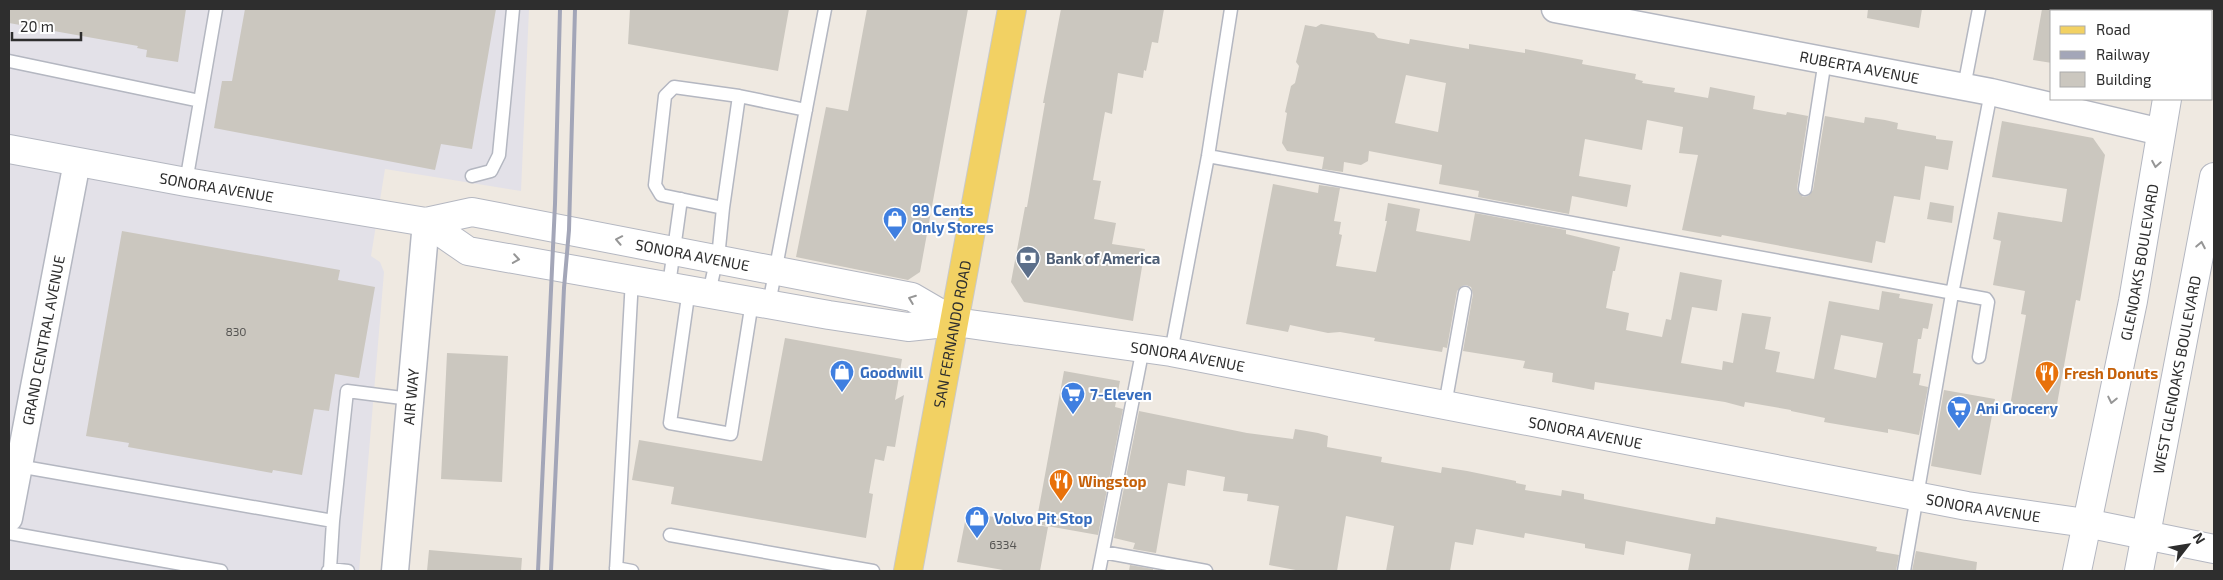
<svg xmlns="http://www.w3.org/2000/svg" width="2223" height="580" viewBox="0 0 2223 580" font-family="'Exo 2',sans-serif">
<rect width="100%" height="100%" fill="#efe9e1"/>
<path fill="#e3e1e8" d="M9 9H529L521 191 385 169 371 256 380 262 384 272 359 571H9Z"/>
<path fill="#cbc7bf" fill-rule="evenodd" d="M9 9H186L178 62 146 57 147 50 137 48 138 46 9 23Z
M245 9H496L472 149 441 144 435 170 214 128 222 81H232Z
M630 9H789L778 71 628 44Z
M867 9H968L920 272 908 280 796 257 826 107 848 111Z
M1061 9H1164L1158 43 1152 42 1146 71 1144 70 1143 78 1118 73 1112 114 1105 112 1093 180 1101 181 1094 219 1116 223 1112 244 1145 249 1133 321 1024 302 1011 282 1025 207H1027L1045 103H1043Z
M1868 9H1922L1919 28 1867 18Z
M2042 9H2052V63L2033 60Z
M1321 24 1374 33 1378 38 1409 44 1410 39 1469 49V44L1525 53V49L1583 60 1582 64 1636 74 1635 79 1643 81 1642 83 1675 88 1674 92 1708 98 1710 87 1755 96 1753 109 1786 115 1787 112 1808 116 1797 188 1798 192 1803 197 1808 196 1813 190 1825 116 1864 123 1865 117 1885 120 1898 123 1897 129 1936 136V139L1953 141 1948 170 1925 166 1920 200 1894 196 1885 243 1876 241 1872 263 1722 235 1721 237 1682 230 1698 155 1679 153 1683 127 1647 120 1642 150 1585 139 1579 176 1631 185 1627 207 1572 196 1569 214 1478 197 1479 191 1439 184 1442 165 1369 151 1368 161 1361 165 1344 162 1343 172 1322 169 1324 157 1287 151 1282 143 1287 113 1285 112 1291 86 1295 83 1299 66 1296 62 1305 25 1316 27ZM1406 75 1446 83 1438 132 1395 123Z
M2002 121 2093 138 2105 155 2080 301 2076 300 2055 415 2010 406 2026 315 2021 314 2025 291 1993 285 2001 241 1993 239 1998 212 2062 222 2067 189 1992 177Z
M1273 184 1318 193 1319 185 1340 188 1334 221 1341 222 1339 234 1342 235 1336 266 1376 272 1387 221H1385L1388 203 1420 209 1416 231 1470 241 1475 213 1566 230V234L1620 247 1615 271H1613L1606 308 1629 313 1626 330 1662 337 1666 319 1671 320 1680 272 1722 280 1717 311 1692 307 1681 363 1722 370 1723 361 1733 363 1742 313 1771 317 1765 349 1780 352 1776 372 1814 379 1829 301 1879 310 1882 291 1900 294 1899 298 1933 304 1928 329 1923 328 1921 339H1918L1913 373 1921 374 1919 385 1928 387 1919 435 1888 429V433L1824 422 1825 418 1791 411V410L1745 402 1744 407 1725 402 1595 382 1594 390 1552 382 1553 373 1523 368 1525 361 1463 351 1473 294 1471 287 1466 285 1462 286 1457 291 1447 348 1443 347 1442 352 1374 341 1375 338 1340 332 1328 333 1290 325 1288 332 1246 324ZM1841 335 1883 343 1876 378 1834 369Z
M1930 202 1954 206 1952 223 1927 219Z
M122 231 340 270 338 280 375 287 359 378 335 374 329 411 314 409 302 475 273 470 272 473 128 447 129 443 86 436Z
M785 338 902 359 895 400 904 395 895 447 887 446 884 461 875 459 869 493 873 494 866 538 671 504 674 487 632 480 639 440 762 461Z
M447 353 508 356 502 482 441 479Z
M1064 371 1120 381 1115 407 1123 409 1098 535 1036 524Z
M1944 390 1995 399 1981 475 1931 466Z
M1139 411 1247 433 1293 439 1295 429 1318 433 1328 436 1327 447 1382 457 1381 462 1441 473 1442 467 1467 471 1516 481V483L1526 485 1525 490 1561 496 1562 490 1584 494V499L1712 524H1715L1716 517 1877 547 1876 551 1899 555 1896 571H1688L1691 554 1626 541 1624 555 1585 548V544L1525 533 1524 538 1476 529 1473 545 1455 542 1450 571H1386L1394 526 1346 516 1337 571H1301L1269 565 1279 506 1247 501 1248 494 1223 491 1225 477 1187 470 1185 486 1168 483 1156 553 1133 549 1135 543 1114 538Z
M967 512 1048 527 1040 571H1009L957 562Z
M429 550 522 558 521 571H427Z
M1916 551 1977 562 1976 571H1912Z
M1130 565 1153 569V571H1129Z"/>
<g fill="none" stroke-linecap="round" stroke-linejoin="round">
<defs>
<path id="lane" d="M9 61 200 101
M1964 87 1979 9
M739 96 723 208 661 195 655 185 665 96 674 87 739 96 806 110
M1208 156 1986 299 1988 302 1979 357
M472 176 491 171 499 155 513 9
M186 182 216 9
M1805 189 1825 60
M669 285 681 199
M689 289 670 423 731 434 752 302
M709 293 719 248 723 208
M769 304 825 9
M1171 352 1208 156 1231 9
M1445 405 1465 293
M18 466 333 521 330 569 328 571
M333 521 347 391 410 399
M9 533 221 571
M670 535 873 571
M1103 552 1206 571
M616 568 632 571
M330 569 348 571
M616 571 632 279
M1099 571 1143 348
M1904 571 1952 294 1991 92"/>
<g id="street">
<path id="s1" d="M1555 9 1991 92 2161 132"/>
<path id="s2" d="M9 518 77 162"/>
<path id="s3" d="M395 571 426 222"/>
</g>
<g id="secondary">
<path d="M2182 11 2183 9"/>
<path id="s4" d="M9 149 186 182 426 222 472 212 912 297 955 322"/>
<path id="s5" d="M426 222 468 251 829 315 908 327 955 322 1171 352 1967 506 2086 523 2214 549"/>
<path id="s6" d="M2077 571 2133 301 2167 99"/>
<path id="s7" d="M2139 571 2214 177"/>
</g>
<g id="primary">
<path id="s8" d="M908 571 1012 9"/>
</g>
</defs>
<use href="#lane" stroke="#b4b7c1" stroke-width="15"/>
<use href="#street" stroke="#b4b7c1" stroke-width="29"/>
<use href="#secondary" stroke="#b4b7c1" stroke-width="30"/>
<use href="#primary" stroke="#c9c9c9" stroke-width="30"/>
<use href="#lane" stroke="#fff" stroke-width="12"/>
<use href="#street" stroke="#fff" stroke-width="26"/>
<use href="#secondary" stroke="#fff" stroke-width="28"/>
<use href="#primary" stroke="#f2d163" stroke-width="28"/>
<path stroke="#a3a6b8" stroke-width="4" d="M538 571 555 204 560 9
M551 571 564 288 569 230 575 9"/>
</g>
<defs><path id="oneway-chevron" d="M-2-3.5L2.5 0L-2 3.5" fill="none" stroke-width="1.6" stroke-linecap="round" stroke-linejoin="round" transform="scale(1.25)"/></defs>
<g stroke="#969696">
<use href="#oneway-chevron" transform="translate(2156 164) rotate(100)"/>
<use href="#oneway-chevron" transform="translate(619 240) rotate(-169)"/>
<use href="#oneway-chevron" transform="translate(2201 245) rotate(-79)"/>
<use href="#oneway-chevron" transform="translate(516 259) rotate(9)"/>
<use href="#oneway-chevron" transform="translate(912 299) rotate(-159)"/>
<use href="#oneway-chevron" transform="translate(2112 400) rotate(102)"/>
</g>
<defs>
<symbol id="shop-pin" viewBox="-11 -11 22 30"><path d="M0 17L-7.5 6A9.5 9.5 0 1 1 7.5 6Z" fill="#3f7fe0" stroke="#fff"/><path d="M-5-2.5h2.3a2.7 3.5 0 0 1 5.4 0H5L5.5 6h-11ZM-1.5-2.5h3a1.5 2.3 0 0 0-3 0Z" fill="#fff"/></symbol>
<symbol id="bank-pin" viewBox="-11 -11 22 30"><path d="M0 17L-7.5 6A9.5 9.5 0 1 1 7.5 6Z" fill="#5c6f8a" stroke="#fff"/><path d="M-6-4H6V4H-6ZM0-2.3a2.3 2.3 0 1 0 0 4.6a2.3 2.3 0 1 0 0-4.6Z" fill="#fff"/></symbol>
<symbol id="restaurant-pin" viewBox="-11 -11 22 30"><path d="M0 17L-7.5 6A9.5 9.5 0 1 1 7.5 6Z" fill="#e8710a" stroke="#fff"/><path d="M-5-6h1v4h1v-4h1v4h1v-4h1v5L-1.5 .5V6h-2V.5L-5-1ZM5-6V6H3V1.5H1.5Q1.5-4 5-6Z" fill="#fff"/></symbol>
<symbol id="supermarket-pin" viewBox="-11 -11 22 30"><path d="M0 17L-7.5 6A9.5 9.5 0 1 1 7.5 6Z" fill="#3f7fe0" stroke="#fff"/><path d="M-6-5.5h2.5l.6 2H6L4.5 2H-2.5L-4.4-4H-6ZM-1.5 3.2a1.3 1.3 0 1 0 .1 0ZM3 3.2a1.3 1.3 0 1 0 .1 0Z" fill="#fff"/></symbol>
</defs>
<g fill-rule="evenodd">
<use href="#shop-pin" x="881" y="205" width="28" height="38"/>
<use href="#bank-pin" x="1014" y="244" width="28" height="38"/>
<use href="#shop-pin" x="828" y="358" width="28" height="38"/>
<use href="#restaurant-pin" x="2033" y="359" width="28" height="38"/>
<use href="#supermarket-pin" x="1059" y="380" width="28" height="38"/>
<use href="#supermarket-pin" x="1945" y="394" width="28" height="38"/>
<use href="#restaurant-pin" x="1047" y="467" width="28" height="38"/>
<use href="#shop-pin" x="963" y="504" width="28" height="38"/>
</g>
<g text-anchor="middle" dominant-baseline="central" stroke-width="4" stroke-linejoin="round" paint-order="stroke">
<g font-size="12" fill="#555452">
<text x="236" y="331">830</text>
<text x="1003" y="544">6334</text>
</g>
<g font-size="15" fill="#2e2e2e" stroke="#fff">
<text stroke="none"><textPath href="#s1" startOffset="310">RUBERTA AVENUE</textPath></text>
<text stroke="none"><textPath href="#s4" startOffset="211">SONORA AVENUE</textPath></text>
<text stroke="none"><textPath href="#s4" startOffset="695">SONORA AVENUE</textPath></text>
<text stroke="none"><textPath href="#s6" startOffset="315">GLENOAKS BOULEVARD</textPath></text>
<text stroke="none"><textPath href="#s8" startOffset="241">SAN FERNANDO ROAD</textPath></text>
<text stroke="none"><textPath href="#s2" startOffset="181">GRAND CENTRAL AVENUE</textPath></text>
<text stroke="none"><textPath href="#s5" startOffset="780">SONORA AVENUE</textPath></text>
<text stroke="none"><textPath href="#s7" startOffset="200">WEST GLENOAKS BOULEVARD</textPath></text>
<text stroke="none"><textPath href="#s3" startOffset="175">AIR WAY</textPath></text>
<text stroke="none"><textPath href="#s5" startOffset="1185">SONORA AVENUE</textPath></text>
<text stroke="none"><textPath href="#s5" startOffset="1590">SONORA AVENUE</textPath></text>
</g>
<g font-size="15" font-weight="bold" fill="#366cbe" stroke="#fff" text-anchor="start">
<text x="912" y="210">99 Cents<tspan x="912" dy="17">Only Stores</tspan></text>
<text x="860" y="372">Goodwill</text>
<text x="1090" y="394">7-Eleven</text>
<text x="1976" y="408">Ani Grocery</text>
<text x="994" y="518">Volvo Pit Stop</text>
</g>
<g font-size="15" font-weight="bold" fill="#4e5e75" stroke="#fff" text-anchor="start">
<text x="1046" y="258">Bank of America</text>
</g>
<g font-size="15" font-weight="bold" fill="#c56008" stroke="#fff" text-anchor="start">
<text x="2064" y="373">Fresh Donuts</text>
<text x="1078" y="481">Wingstop</text>
</g>
</g>
<rect width="2223" height="580" fill="none" stroke="#2e2e2e" stroke-width="20"/>
<rect x="2050" y="10" width="162" height="90" fill="#ffffff" stroke="#ababab"/>
<rect x="2060" y="26" width="25" height="8" fill="#f2d163" stroke="#ababab"/>
<text x="2096" y="35" font-size="15" fill="#2e2e2e">Road</text>
<rect x="2060" y="51" width="25" height="8" fill="#a3a6b8" stroke="#ababab"/>
<text x="2096" y="60" font-size="15" fill="#2e2e2e">Railway</text>
<rect x="2060" y="72" width="25" height="15" fill="#cbc7bf" stroke="#ababab"/>
<text x="2096" y="85" font-size="15" fill="#2e2e2e">Building</text>
<g transform="translate(2188 545) rotate(59)" stroke="#ffffff" stroke-width="4" paint-order="stroke">
<path d="M0-4L9 19L0 12L-9 19Z" fill="#2e2e2e"/>
<text y="-8" font-size="14" font-weight="bold" text-anchor="middle" fill="#2e2e2e">N</text>
</g>
<path d="M12 32v8h69v-8" fill="none" stroke="#2e2e2e" stroke-width="2.5"/>
<text x="20" y="32" font-size="15" fill="#2e2e2e" stroke="#ffffff" stroke-width="4" paint-order="stroke">20 m</text>
</svg>
